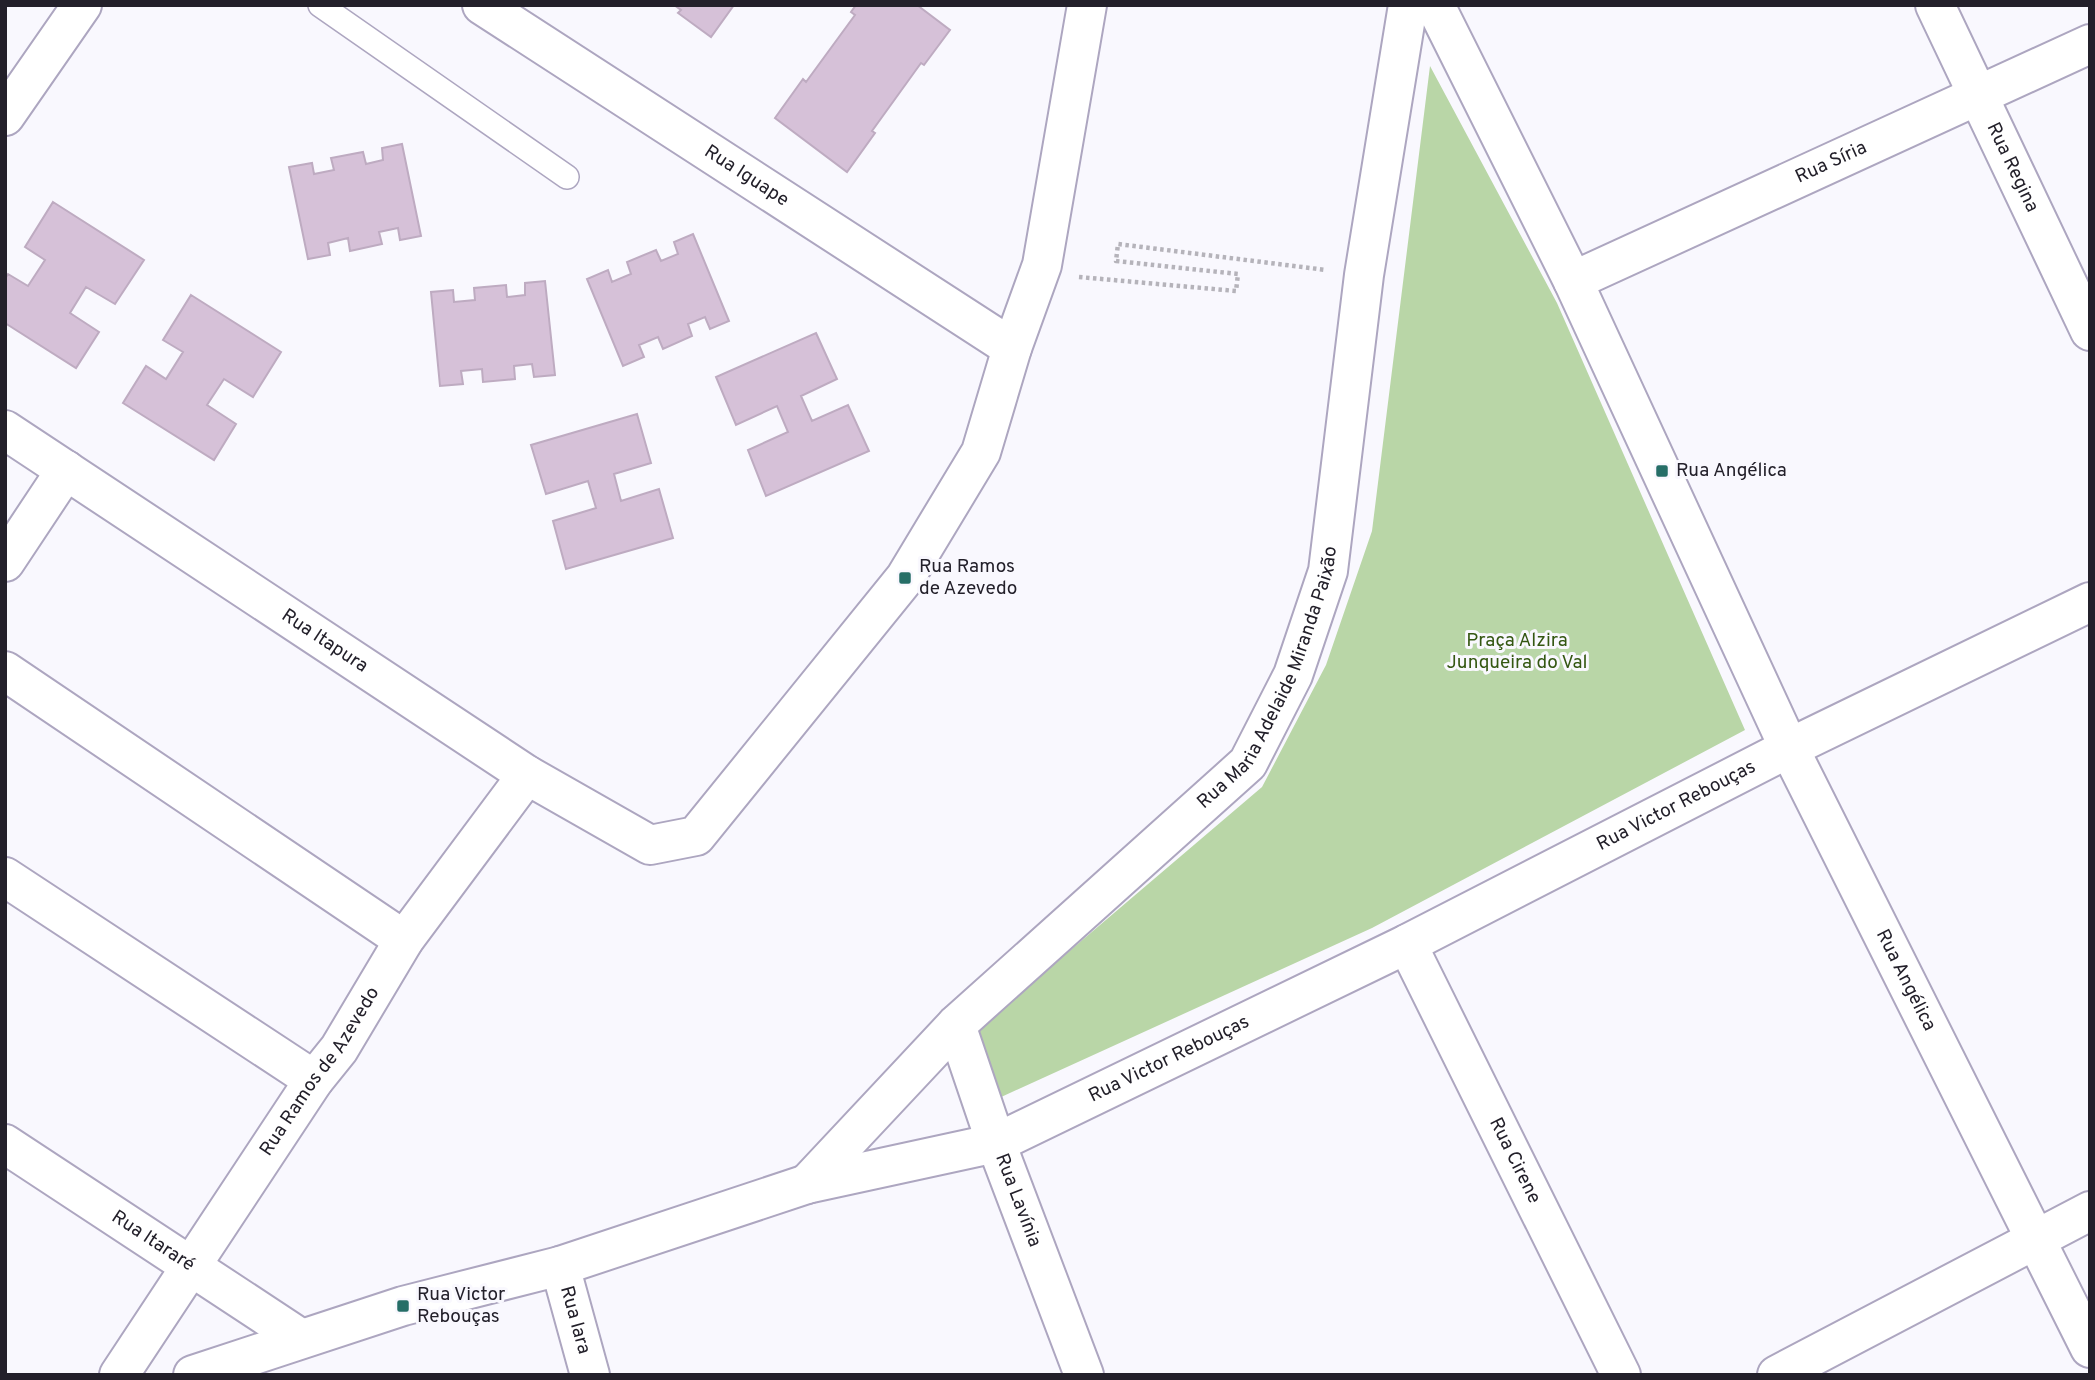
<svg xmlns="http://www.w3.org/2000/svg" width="2095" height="1380" viewBox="0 0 2095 1380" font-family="Overpass,sans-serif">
<rect width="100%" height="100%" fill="#f9f8fe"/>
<path fill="#b9d6a7" d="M1430 66 1557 303 1745 730 1372 928 999 1098 973 1033 1262 787 1326 665 1372 531Z"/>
<path fill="#d6c1d8" stroke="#beabc1" stroke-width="2" d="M674 5H734L711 37 678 13 681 10Z
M856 5H917L950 30 924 65 921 63 872 131 875 133 847 172 775 118 803 79 806 82 855 15 851 12Z
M402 144 421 236 400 240 398 228 379 232 382 244 350 251 348 238 328 243 330 255 308 259 289 167 312 163 314 174 334 170 331 158 363 152 366 164 383 160 382 148Z
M53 202 144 260 115 304 86 287 70 313 99 332 76 368 5 323V279L8 274 28 286 45 260 25 247Z
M693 234 729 321 710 329 705 317 688 324 692 336 663 349 658 337 639 345 644 357 623 366 587 279 608 270 612 282 631 274 627 262 656 250 661 261 678 254 674 242Z
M545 281 555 375 534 377 532 364 514 366 515 379 483 382 482 369 461 371 463 384 440 386 431 292 453 290 454 302 475 300 474 288 506 285 507 297 525 295V283Z
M191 295 281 352 253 397 224 379 207 405 236 424 214 460 123 403 146 366 166 379 183 352 163 340Z
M816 333 837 379 801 396 812 421 848 405 869 451 766 496 748 450 788 432 777 406 736 425 716 377Z
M637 414 651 463 614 474 621 501 659 489 673 538 566 569 553 521 596 508 588 481 546 494 531 445Z"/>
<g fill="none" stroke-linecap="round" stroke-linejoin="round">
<defs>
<path id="service" d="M320 5 567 177"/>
<g id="minor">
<path id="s1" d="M482 5 1012 348"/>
<path id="s2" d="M1435 5 1573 281 1789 748 2090 1348"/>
<path id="s3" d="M1935 5 2090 331"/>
<path d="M5 116 82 5"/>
<path id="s4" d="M1573 281 2090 44"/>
<path id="s5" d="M5 430 527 775 650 845 696 836 905 578 981 452 1012 348 1042 265 1087 5"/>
<path d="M5 562 66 470"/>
<path d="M5 671 404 940"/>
<path d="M5 877 314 1080"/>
<path id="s6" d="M1407 944 1621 1375"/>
<path id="s7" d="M956 1025 996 1143 1084 1375"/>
<path id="s8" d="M5 1144 300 1338"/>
<path id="s9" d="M807 1184 956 1025 1248 763 1293 675 1328 571 1364 275 1408 5"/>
<path id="s10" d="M560 1266 590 1375"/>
<path id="s11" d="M119 1375 314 1080 339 1049 404 940 527 775"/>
<path id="s12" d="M193 1375 403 1306 560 1266 807 1184 996 1143 1407 944 1789 748 2090 602"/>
<path d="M1777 1375 2090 1211"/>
</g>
</defs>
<use href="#service" stroke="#ada6c0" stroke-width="26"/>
<use href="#minor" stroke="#ada6c0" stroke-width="42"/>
<path stroke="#b5b3ba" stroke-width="4.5" stroke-dasharray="3.5 3.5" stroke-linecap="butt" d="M1079 277 1236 291 1238 274 1116 261 1118 244 1326 270"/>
<use href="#service" stroke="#fff" stroke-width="23"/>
<use href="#minor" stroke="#fff" stroke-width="38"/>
</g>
<g fill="#266e67" stroke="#f9f8fe" stroke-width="2.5">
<rect x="1655" y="464" width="14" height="14" rx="3.5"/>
<rect x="898" y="571" width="14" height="14" rx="3.5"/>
<rect x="396" y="1299" width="14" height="14" rx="3.5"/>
</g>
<g text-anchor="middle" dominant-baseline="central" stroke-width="6" stroke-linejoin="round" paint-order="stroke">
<g font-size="19" fill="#23202a" stroke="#f9f8fe">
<text stroke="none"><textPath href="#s4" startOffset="284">Rua Síria</textPath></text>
<text stroke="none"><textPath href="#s3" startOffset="180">Rua Regina</textPath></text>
<text stroke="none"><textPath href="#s1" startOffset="315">Rua Iguape</textPath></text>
<text stroke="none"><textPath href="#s5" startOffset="383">Rua Itapura</textPath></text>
<text stroke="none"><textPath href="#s9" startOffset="695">Rua Maria Adelaide Miranda Paixão</textPath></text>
<text stroke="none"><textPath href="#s12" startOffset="1596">Rua Victor Rebouças</textPath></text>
<text stroke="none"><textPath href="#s2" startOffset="1083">Rua Angélica</textPath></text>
<text stroke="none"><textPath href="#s12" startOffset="1029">Rua Victor Rebouças</textPath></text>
<text stroke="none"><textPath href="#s11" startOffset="364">Rua Ramos de Azevedo</textPath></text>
<text stroke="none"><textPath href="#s6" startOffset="242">Rua Cirene</textPath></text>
<text stroke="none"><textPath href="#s7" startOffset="186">Rua Lavínia</textPath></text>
<text stroke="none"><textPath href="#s8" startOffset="177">Rua Itararé</textPath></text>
<text stroke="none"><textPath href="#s10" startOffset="56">Rua Iara</textPath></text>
</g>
<g font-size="19" fill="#23202a" stroke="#f9f8fe" text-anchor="start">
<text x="1676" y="471">Rua Angélica</text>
<text x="919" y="567">Rua Ramos<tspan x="919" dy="22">de Azevedo</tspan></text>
<text x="417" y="1295">Rua Victor<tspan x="417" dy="22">Rebouças</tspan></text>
</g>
<g font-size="19" fill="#345712" stroke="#f9f8fe">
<text x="1517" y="641">Praça Alzira<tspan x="1517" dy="22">Junqueira do Val</tspan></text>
</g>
</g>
<rect width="2095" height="1380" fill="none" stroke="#23202a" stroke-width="14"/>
</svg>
